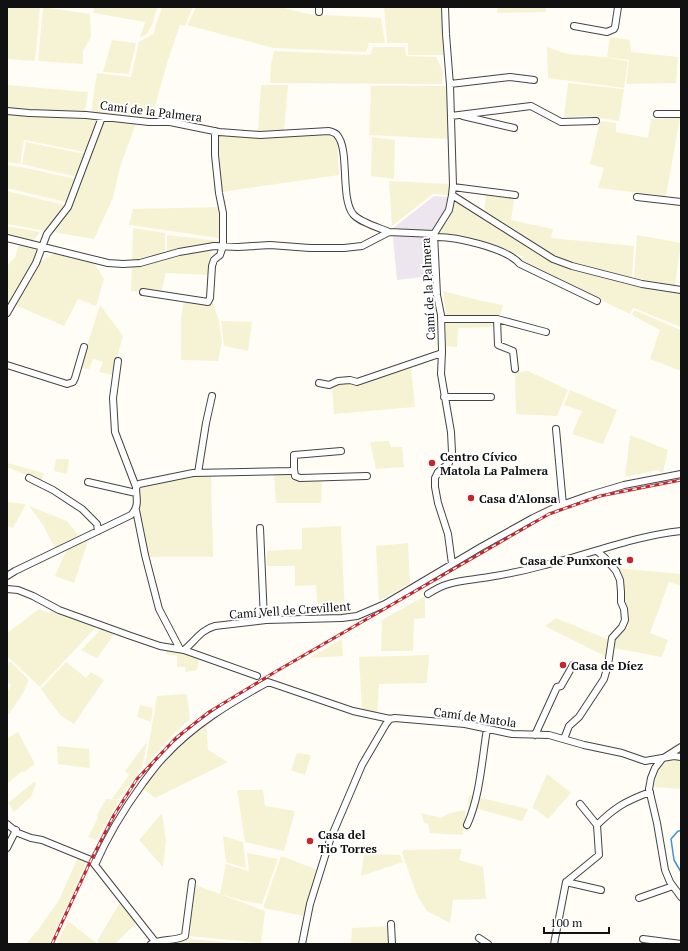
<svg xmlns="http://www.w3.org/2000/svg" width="688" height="951" viewBox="0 0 688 951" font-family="'PT Serif',serif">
<rect width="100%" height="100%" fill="#fffdf5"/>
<path fill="#eee6ef" d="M434 196 448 197 445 211 430 237 432 276 397 280 392 229Z"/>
<path fill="#f6f3d4" d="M7 7H40L35 61 7 59Z
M43 7 90 14 91 37 83 51V64L38 61Z
M94 7H157L153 23 146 35 140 37 145 22 93 13Z
M162 7H193L185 26 180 25 168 60 151 120 91 113 97 73 131 77 139 42 153 34Z
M196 7H280L308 14 381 18 385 43H369L366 52 274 48 187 25Z
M384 7H442L445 55H408V43H387Z
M498 7H546V12L497 13Z
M610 37 630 40 631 52 678 57 676 83 626 84 629 60 607 57Z
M112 40 136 43 129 74 103 72Z
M373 47H405L406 56 436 57 443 72 442 84 270 83 271 64 274 51 370 55Z
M547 47 568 54 604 57 628 61 624 88 548 78Z
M568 83 624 89 619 121 586 116 564 117Z
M7 85 88 92 85 112 29 111 7 107Z
M261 85H288L284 130 258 131Z
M371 86H447L448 139 369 135Z
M7 114 26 116 99 120 85 152 24 140 20 164 7 162Z
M680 118 666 196 598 188 604 168 590 164 600 121 616 123V132L648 138 651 119Z
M105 119 136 123 120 167 113 198 94 239 53 232 71 208Z
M220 135 255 138 326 135 335 137 337 141 339 175 222 192 218 138Z
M372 137 395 140 394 179 371 176Z
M26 142 85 154 77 177 22 164Z
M7 165 21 167 76 179 66 202 7 188Z
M389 181 449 184V195L433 194 392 226Z
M7 191 64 205 46 231 7 224Z
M486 195 514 199 511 220 553 229 551 238 634 246 632 278 567 261 550 253 507 225 484 212Z
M456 200 577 270 657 290 681 293V327L633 308 630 314 521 262 524 257 490 243 457 235 438 233 449 216Z
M219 207V238L129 225 133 209Z
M7 226 40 232 33 241 7 235Z
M133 228 165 233V251L132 261Z
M167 235 220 241V244L190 246 167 252Z
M637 235 681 243 675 285 634 278Z
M19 244 39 249 29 270 9 303 7 302V266L15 257Z
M211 249 208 275 166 273 161 292 131 291 132 266 195 252Z
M55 253 93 262 104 279 96 306 78 299 64 326 15 305 40 262Z
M443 291 477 300 503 305 500 317 446 315Z
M184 300 213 304 219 321 222 341 218 361 181 360V318Z
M100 305 123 336 112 375 99 372 103 362 93 359 89 369 80 368Z
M634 310 681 330V371L650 359 660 330 632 315Z
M221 321 252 322 248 351 224 346Z
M446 321 495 322V327L458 328 457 347 446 346Z
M411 367 415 407 334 414 332 388 340 384 350 382 356 386Z
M528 371 568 390 557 416 516 414 515 373Z
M570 390 617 410 603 444 572 434 582 411 564 405Z
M630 435 668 450 663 473 657 470 625 477Z
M389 441 391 447H402L404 467 376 469 370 442Z
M56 459H69L67 474 54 471Z
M7 463 44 473 41 481 7 467Z
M274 474 292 475 299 481H322L321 503H276Z
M192 475H211L213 557H148L140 515 139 486Z
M7 502 26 504 13 528 7 525Z
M29 506 67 521 80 537 55 548 43 525Z
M341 526 345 615H318L316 585 295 586V566H267V551L302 549V528Z
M89 538 74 583 55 576 66 551Z
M408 543 410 584 379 601 376 546Z
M616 568 681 574V586L669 582 650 633 668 640 662 657 613 648 616 634 624 628Z
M425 596V618L414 619 413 651H381L382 620Z
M39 609 49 613 52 611 96 627 40 687 7 656V633Z
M556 618 609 640 607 657 545 626Z
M102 628 115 633 97 658 81 650Z
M342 639 343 656 310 658Z
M166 649 178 651 199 659 197 670 186 672 185 667H177V656L166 654Z
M429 655 427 683 379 684 377 713 362 710 359 657Z
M10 661 29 680 23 693 9 714 7 713V692L11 685 7 682V665Z
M66 662 86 678 91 672 104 680 74 724 60 715 41 689Z
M187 694 190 719 176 731 145 766 157 696Z
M140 705 153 708 151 722 137 717Z
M206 722 208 750 228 762 155 798 142 788 151 774 173 750Z
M18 732 35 764 24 772 22 771 7 784V738Z
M146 743 147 744 142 767 119 799H112L129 775 125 771Z
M57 746 89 749 90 768 58 764Z
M297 753 311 755 305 775 291 770Z
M670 759 681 760V789L653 787 660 766Z
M547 774 571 793 548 819 538 811 532 808Z
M35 781 36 784 31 797 14 812 8 803Z
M237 790H263L265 806 295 811 284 851 245 842Z
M469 795 528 809 522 821 471 807 468 817 467 816Z
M106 799 119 800 96 840 88 837 98 818 97 815Z
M466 810 463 835 430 833 428 824 424 823 421 813 441 818 450 813Z
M162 813 166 840 163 867 139 840Z
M223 836 243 842 246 868 226 862Z
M462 849 459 860 483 867 486 899 453 900 450 923 427 911 417 895 402 853 404 850Z
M247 853 278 859 262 904 244 901 220 894 226 864 249 871Z
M364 854 400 855 403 862 361 876Z
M281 856 318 870 305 916 263 908Z
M78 857 87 861 49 944H26L38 930 59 900Z
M193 884 265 911 261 943 190 936Z
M121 901 137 922 115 944H101L97 941Z
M68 921 98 944H57Z
M390 926V944H351L352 928Z
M191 939 242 944H160Z"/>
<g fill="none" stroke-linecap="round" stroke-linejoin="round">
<path stroke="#3f96cf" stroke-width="1.5" d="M681 831H678L671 839 674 860 681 872"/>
<defs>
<path id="minor" d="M445 7 446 34 450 85 453 185 452 195 449 210 434 234 437 295 441 315 442 351 441 374 451 432 452 452 449 463 438 472 435 478V487L438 503 448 534 452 564
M319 12V7
M574 26 607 32 614 29 615 27 618 7
M450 84 510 77 534 80
M7 111 29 113 86 115 149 122H170L219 132 260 135 329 131C332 132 336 133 337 135 350 149 340 198 353 214 359 222 380 228 389 232
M657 114H681
M451 116 531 106 561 122 596 121
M463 116 514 128
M453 187 515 195
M452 195 553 259 572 266 642 284 681 290
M637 197 681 202
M434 237C454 236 507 248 520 264L597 301
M7 238 108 263 123 264 140 263 179 252 214 246 238 247 270 245 310 248H344L362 246 389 232 434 234
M143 292 208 302 210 298 212 266 214 260 220 255 223 246V213L219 193 215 155V131
M7 313 36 263 47 234 68 207 102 117
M441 319H497L546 332
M497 319 498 345 513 351 515 369
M118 361 113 398 115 432 136 487
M7 365 67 384 73 382 75 378 84 347
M319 383 329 385 338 381 350 380 357 382 442 353
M444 397H491
M556 429 563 505
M294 469 295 476 300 478 367 476
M198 473 206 423 212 396
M29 478 53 490 82 509 97 524 98 531
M88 482 136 493
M136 510 145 555 159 609 180 649
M260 528 264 620
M7 576 15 571 131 515C140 506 136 498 136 487L139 484 193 473 290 471 294 469V455L341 451
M7 589 18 590 33 596 59 610 128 635 160 646 184 650C194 642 202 629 215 626L266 620 342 618 357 616 385 604 481 547 533 518 556 507 587 496 624 485 681 474
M428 594C448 580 466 581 489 577 508 574 527 570 545 565 591 554 634 536 681 531
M184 650 257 676
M535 735 557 687 561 686 573 665
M564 739 569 726 579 717 604 679 608 665 612 638 622 627 625 620 624 609 621 602V592L620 580 616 571 605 558 597 551
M681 747 662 759 655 768 651 778 649 789 657 823 665 870 670 882 681 897
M580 804 597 825
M7 824 18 833 31 838 42 840 91 860 157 944
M467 825C480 797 482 759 487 729
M7 848 16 830
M95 865C108 835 124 809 143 783 150 774 156 765 164 757 193 725 230 703 268 682L353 711 390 719 395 718 465 724 512 734 549 735 584 745 622 753 645 761 674 756 681 757
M566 882 601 890
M639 898 673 886
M391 924 392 944
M479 938 488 944
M643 939 681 944
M151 944C161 938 174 942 185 936L192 882
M302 944 310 904 330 840 362 765 386 724 390 719
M554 944 566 882 599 855 597 825C615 807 626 801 650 792"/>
</defs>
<use href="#minor" stroke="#444" stroke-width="8"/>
<use href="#minor" stroke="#fff" stroke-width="6"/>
<defs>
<path id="rail" d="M52 944 91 860 114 815 137 779 176 738 209 712 275 672 549 514 600 496 681 480"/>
</defs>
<use href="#rail" stroke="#c4262e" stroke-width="3"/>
<use href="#rail" stroke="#fff" stroke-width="1.5" stroke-dasharray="4.5" stroke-linecap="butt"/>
</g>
<g fill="#c4262e" stroke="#fff" stroke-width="1.5">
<circle cx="432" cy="463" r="4"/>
<circle cx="471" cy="498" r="4"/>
<circle cx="630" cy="560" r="4"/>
<circle cx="563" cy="665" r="4"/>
<circle cx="310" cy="841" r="4"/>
</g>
<g text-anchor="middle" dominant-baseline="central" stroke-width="4" stroke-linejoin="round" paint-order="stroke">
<g font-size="12" fill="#111" stroke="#fff">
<text transform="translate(151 111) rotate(7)">Camí de la Palmera</text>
<text transform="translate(428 289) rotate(-93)">Camí de la Palmera</text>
<text transform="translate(290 610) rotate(-4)">Camí Vell de Crevillent</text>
<text transform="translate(475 717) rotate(8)">Camí de Matola</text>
</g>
<g font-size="12" font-weight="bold" fill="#111" stroke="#fff" text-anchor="start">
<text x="440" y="456">Centro Cívico<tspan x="440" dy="14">Matola La Palmera</tspan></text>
<text x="479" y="498">Casa d'Alonsa</text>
<text x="622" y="560" text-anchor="end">Casa de Punxonet</text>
<text x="571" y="665">Casa de Díez</text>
<text x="318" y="834">Casa del<tspan x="318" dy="14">Tio Torres</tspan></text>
</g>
</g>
<rect width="688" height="951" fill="none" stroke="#111111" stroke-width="16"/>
<path d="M544 927v6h65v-6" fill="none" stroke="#111111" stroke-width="2"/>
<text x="550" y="927" font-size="12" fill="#111111" stroke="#ffffff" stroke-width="3" paint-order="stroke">100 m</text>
</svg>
